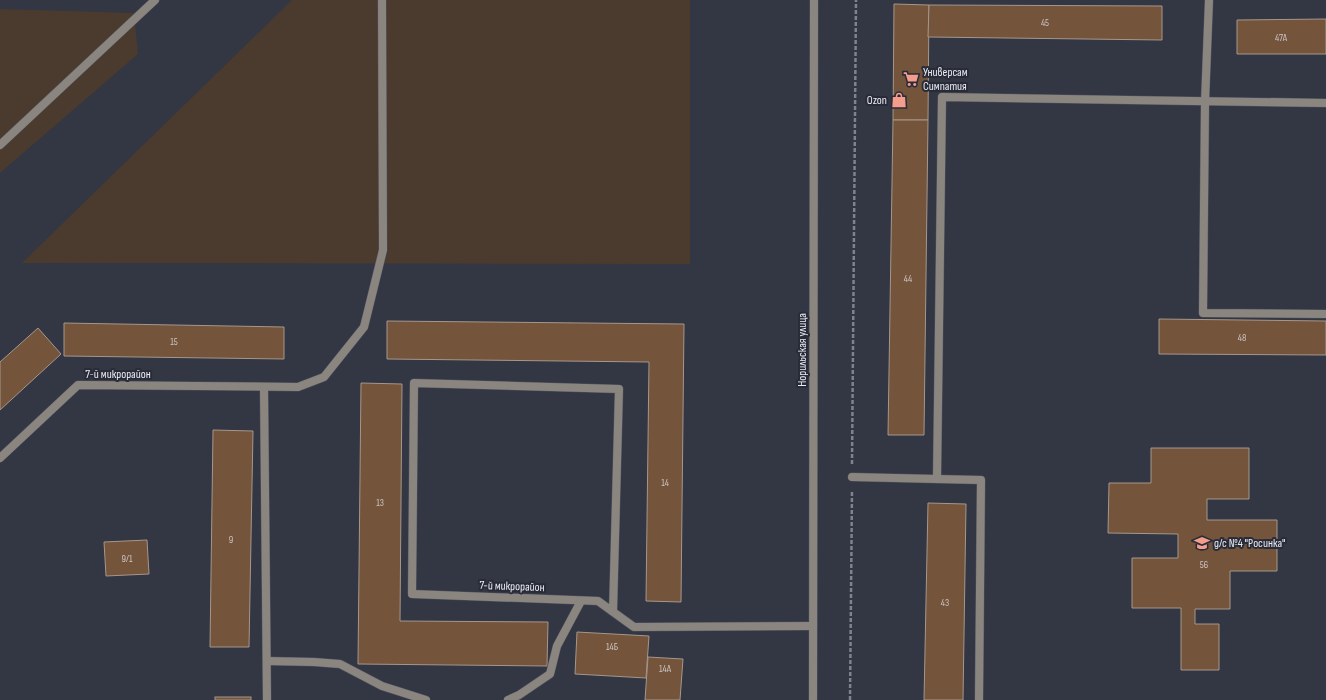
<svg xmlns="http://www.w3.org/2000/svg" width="1326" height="700" font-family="'Sofia Sans Condensed',sans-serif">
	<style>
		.industrial { fill: #4a3b2e }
		.building { fill: #74543b; stroke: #a6978c }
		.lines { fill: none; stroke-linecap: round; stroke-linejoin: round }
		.service-casing { stroke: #50535f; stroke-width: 9 }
		.minor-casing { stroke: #50535f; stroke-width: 9 }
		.path { stroke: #80828d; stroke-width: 2.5; stroke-dasharray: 4 2; stroke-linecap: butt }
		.service { stroke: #8b8580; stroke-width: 8 }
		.minor { stroke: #8b8580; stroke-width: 8 }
		.labels { text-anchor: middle; stroke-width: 4; stroke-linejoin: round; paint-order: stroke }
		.number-label { font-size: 10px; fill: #ccc5c5 }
		.poi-label { font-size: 12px; fill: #e9ebf3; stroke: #292c38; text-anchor: start }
		.street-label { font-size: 12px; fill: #e9ebf3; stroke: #292c38 }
	</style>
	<rect width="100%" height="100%" fill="#333643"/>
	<!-- industrial -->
	<g class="industrial">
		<path d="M292,0H690V264L22,263Z"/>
		<path d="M0,9L134,13L138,54L0,173Z"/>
	</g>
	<!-- building -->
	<g class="building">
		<path d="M894,4L929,5L928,120H893Z"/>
		<path d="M929,5L1162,6V40L928,37Z"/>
		<path d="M1326,19V54H1237V20Z"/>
		<path d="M893,120H928L924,435H888Z"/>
		<path d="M1159,319L1326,321V355L1159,354Z"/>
		<path d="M387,321L684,324L681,602L646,601L649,362L387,359Z"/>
		<path d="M64,323L284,327V359L64,356Z"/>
		<path d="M38,328L61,354L0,410V362Z"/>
		<path d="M361,383L402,384L400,621L548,622L547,666L358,664Z"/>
		<path d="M213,430L253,431L249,647H210Z"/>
		<path d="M1151,448H1249V499H1207V520H1277V571H1230V609H1195V624H1219V670H1181V608H1132V558H1178V534L1108,533L1109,483H1151Z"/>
		<path d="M928,503L966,504L963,700H924Z"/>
		<path d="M147,540L149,574L106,576L104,542Z"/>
		<path d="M577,632L649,636L646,678L575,674Z"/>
		<path d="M648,657L683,659L680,700H645Z"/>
		<rect x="215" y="697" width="36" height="3"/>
	</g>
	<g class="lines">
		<defs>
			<g id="service">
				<path d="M1209,0L1205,102L1203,313L1326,314"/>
				<path d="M0,145L155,0"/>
				<path d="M264,387L267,700"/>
				<path d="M0,458L78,385L298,387L324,377L364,327L383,250L382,0"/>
				<path d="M852,477L937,479L942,97L1326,103"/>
				<path d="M937,479L981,480L979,700"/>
				<path d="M613,612L619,389L414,383L412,594L598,601L634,627L813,626"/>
				<path d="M267,661L314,662L340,664L382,686L426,700"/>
				<path d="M508,700L519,695L550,674L557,646L581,601"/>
			</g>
			<path id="minor" d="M813,700L814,0"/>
		</defs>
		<!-- service casing -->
		<use href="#service" class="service-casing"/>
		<!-- minor casing -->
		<use href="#minor" class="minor-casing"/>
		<!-- path -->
		<g class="path">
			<path d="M852,464L856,0"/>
			<path d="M850,700L852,491"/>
		</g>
		<!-- service -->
		<use href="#service" class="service"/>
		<!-- minor -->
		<use href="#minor" class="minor"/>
	</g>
	<!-- icons -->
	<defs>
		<symbol id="supermarket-bare" viewBox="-9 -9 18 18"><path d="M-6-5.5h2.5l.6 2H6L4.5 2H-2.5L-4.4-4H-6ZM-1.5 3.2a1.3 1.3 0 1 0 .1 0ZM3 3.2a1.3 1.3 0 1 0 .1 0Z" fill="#f49d8d" stroke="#292c38" stroke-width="2.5" paint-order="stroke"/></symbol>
		<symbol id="shop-bare" viewBox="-9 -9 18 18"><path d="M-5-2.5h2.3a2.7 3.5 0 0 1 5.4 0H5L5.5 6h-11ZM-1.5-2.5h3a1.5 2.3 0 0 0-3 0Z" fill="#f49d8d" stroke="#292c38" stroke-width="2.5" paint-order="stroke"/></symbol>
		<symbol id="school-bare" viewBox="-9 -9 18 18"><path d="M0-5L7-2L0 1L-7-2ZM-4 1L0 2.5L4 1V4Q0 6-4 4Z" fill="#f49d8d" stroke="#292c38" stroke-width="2.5" paint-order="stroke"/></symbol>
	</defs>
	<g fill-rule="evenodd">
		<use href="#supermarket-bare" x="900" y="68" width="22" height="22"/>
		<use href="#shop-bare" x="888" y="89" width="22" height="22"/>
		<use href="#school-bare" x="1191" y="532" width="22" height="22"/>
	</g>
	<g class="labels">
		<!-- number labels -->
		<g class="number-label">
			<text x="1045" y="26">45</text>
			<text x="1281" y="41">47А</text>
			<text x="908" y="282">44</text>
			<text x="1242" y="341">48</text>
			<text x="174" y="345">15</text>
			<text x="665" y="486">14</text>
			<text x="380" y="506">13</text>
			<text x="231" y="543">9</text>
			<text x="127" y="562">9/1</text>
			<text x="1204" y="568">56</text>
			<text x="945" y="606">43</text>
			<text x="612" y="650">14Б</text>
			<text x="665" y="672">14А</text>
		</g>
		<!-- poi labels -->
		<g class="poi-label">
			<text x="923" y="76">Универсам<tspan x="923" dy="14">Симпатия</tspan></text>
			<text x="887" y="104" text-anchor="end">Ozon</text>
			<text x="1214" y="547">д/с №4 "Росинка"</text>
		</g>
		<!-- street labels -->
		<g class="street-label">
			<text transform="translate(802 350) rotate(-90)" y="4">Норильская улица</text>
			<text x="118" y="378">7-й микрорайон</text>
			<text transform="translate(512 586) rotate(2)" y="4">7-й микрорайон</text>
		</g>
	</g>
</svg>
